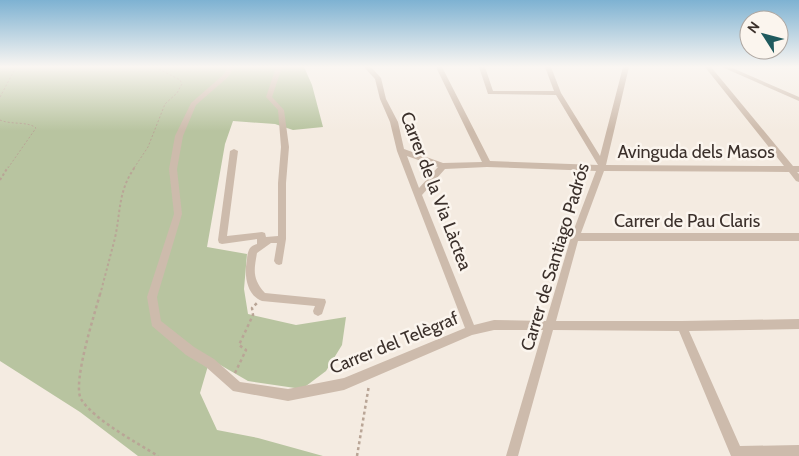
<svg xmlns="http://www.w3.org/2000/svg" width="799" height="456" font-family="Cabin,sans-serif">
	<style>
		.green { fill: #b8c4a0 }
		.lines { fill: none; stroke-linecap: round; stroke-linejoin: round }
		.path-far2 { stroke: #b9a596; stroke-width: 1; stroke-dasharray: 2 2; stroke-linecap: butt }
		.path-far1 { stroke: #b9a596; stroke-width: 2; stroke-dasharray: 2.5 2.5; stroke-linecap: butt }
		.path { stroke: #b9a596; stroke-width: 2.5; stroke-dasharray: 3 3; stroke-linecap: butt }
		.minor { fill: #cdbbac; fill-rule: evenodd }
		.labels { text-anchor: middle; stroke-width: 5; stroke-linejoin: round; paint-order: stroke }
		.street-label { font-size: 18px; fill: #3b302b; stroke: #fbf5ee }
	</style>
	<rect width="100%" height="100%" fill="#f4ebe1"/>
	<!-- green -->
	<path class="green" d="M0,67H304L312,85L323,127L293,130L275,124L233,121L225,144L207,247L247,254L244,289L248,314L296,325L346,317L342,345L326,371L302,389L248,381L210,359L200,393L217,430L258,438L323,456H138L80,412L0,361Z"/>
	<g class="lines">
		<!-- path-far2 -->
		<g class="path-far2">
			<path d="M0,97L16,67"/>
			<path d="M0,120C11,125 28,121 36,128L8,168"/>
			<path d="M134,168L148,147L165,104L177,93L182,84L180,80L155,67"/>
		</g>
		<!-- path-far1 -->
		<g class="path-far1">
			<path d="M0,180L8,167"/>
			<path d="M100,295C105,276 110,257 115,238C121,210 118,191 135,167"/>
		</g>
		<!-- path -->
		<g class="path">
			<path d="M100,294C95,313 72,383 81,399C94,420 136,442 158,456"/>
			<path d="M235,373L246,350L239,345L253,315L252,308L258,302"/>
			<path d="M357,456L369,385"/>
		</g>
		<!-- minor -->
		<g class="minor">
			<path d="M228,67H234L228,77L196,105L183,136L177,169L182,214L157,297L161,321L194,347L214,359L240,382L288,389L344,378L465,328L397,151L390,122L380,99L375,79L364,67H371L381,78L386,99L398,122L404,149L443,163L482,162L436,67H442L490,161L598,165L556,95L488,94L479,67H485L493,91H554L545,67H551L561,93L600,156L623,67H629L606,165L784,166L705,67H711L793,166H799V172H797L799,174V182L796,181L789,172L604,171L581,233H799V241H578L556,321H682L799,319V329L689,331L740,446L799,445V456H731L679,331L553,330L518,456H506L543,330H494L472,335L344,390L288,401L233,391L206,367L186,355L152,326L147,297L174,214L169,169L175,136L191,103L223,75ZM407,156L438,167L419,188ZM487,167L596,171L571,237L546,321L494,320L474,325L422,195L445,169Z"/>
			<path d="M276,67H282L272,97L284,110L289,147L286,183V239L282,264L279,265L276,264L274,261L277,243H271L257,253C254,270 252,279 265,293L325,299L326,302L322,314L318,316L314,314L313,311L315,306L262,301C246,295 244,274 247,260C247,256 248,251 250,248C252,246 254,245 257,244V239L222,244L219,243L218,240L230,151L234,149L238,151L227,236L262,232L265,233L266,237L278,236V183L281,147L278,110L266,97Z"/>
			<path d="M722,67H730L799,97V101Z"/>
		</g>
	</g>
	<!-- sky -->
	<linearGradient id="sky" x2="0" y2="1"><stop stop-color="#7eb2d2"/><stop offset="0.51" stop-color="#faf6f2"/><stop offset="1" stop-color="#faf6f2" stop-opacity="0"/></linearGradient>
	<rect width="799" height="131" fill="url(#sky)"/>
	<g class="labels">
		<!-- street labels -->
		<g class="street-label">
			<text x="696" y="158">Avinguda dels Masos</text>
			<text transform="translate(436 191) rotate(69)" y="6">Carrer de la Via Làctea</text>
			<text x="687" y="227">Carrer de Pau Claris</text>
			<text transform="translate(555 257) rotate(-73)" y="6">Carrer de Santiago Padrós</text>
			<text transform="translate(394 343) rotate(-22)" y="6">Carrer del Telègraf</text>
		</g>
	</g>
	<!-- north arrow -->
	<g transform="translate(764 35) rotate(306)"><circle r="24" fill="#fbf5ee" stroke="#aea6a0"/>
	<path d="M0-4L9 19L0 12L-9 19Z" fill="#1f5a5e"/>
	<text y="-8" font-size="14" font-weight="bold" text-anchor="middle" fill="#3b302b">N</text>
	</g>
</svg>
